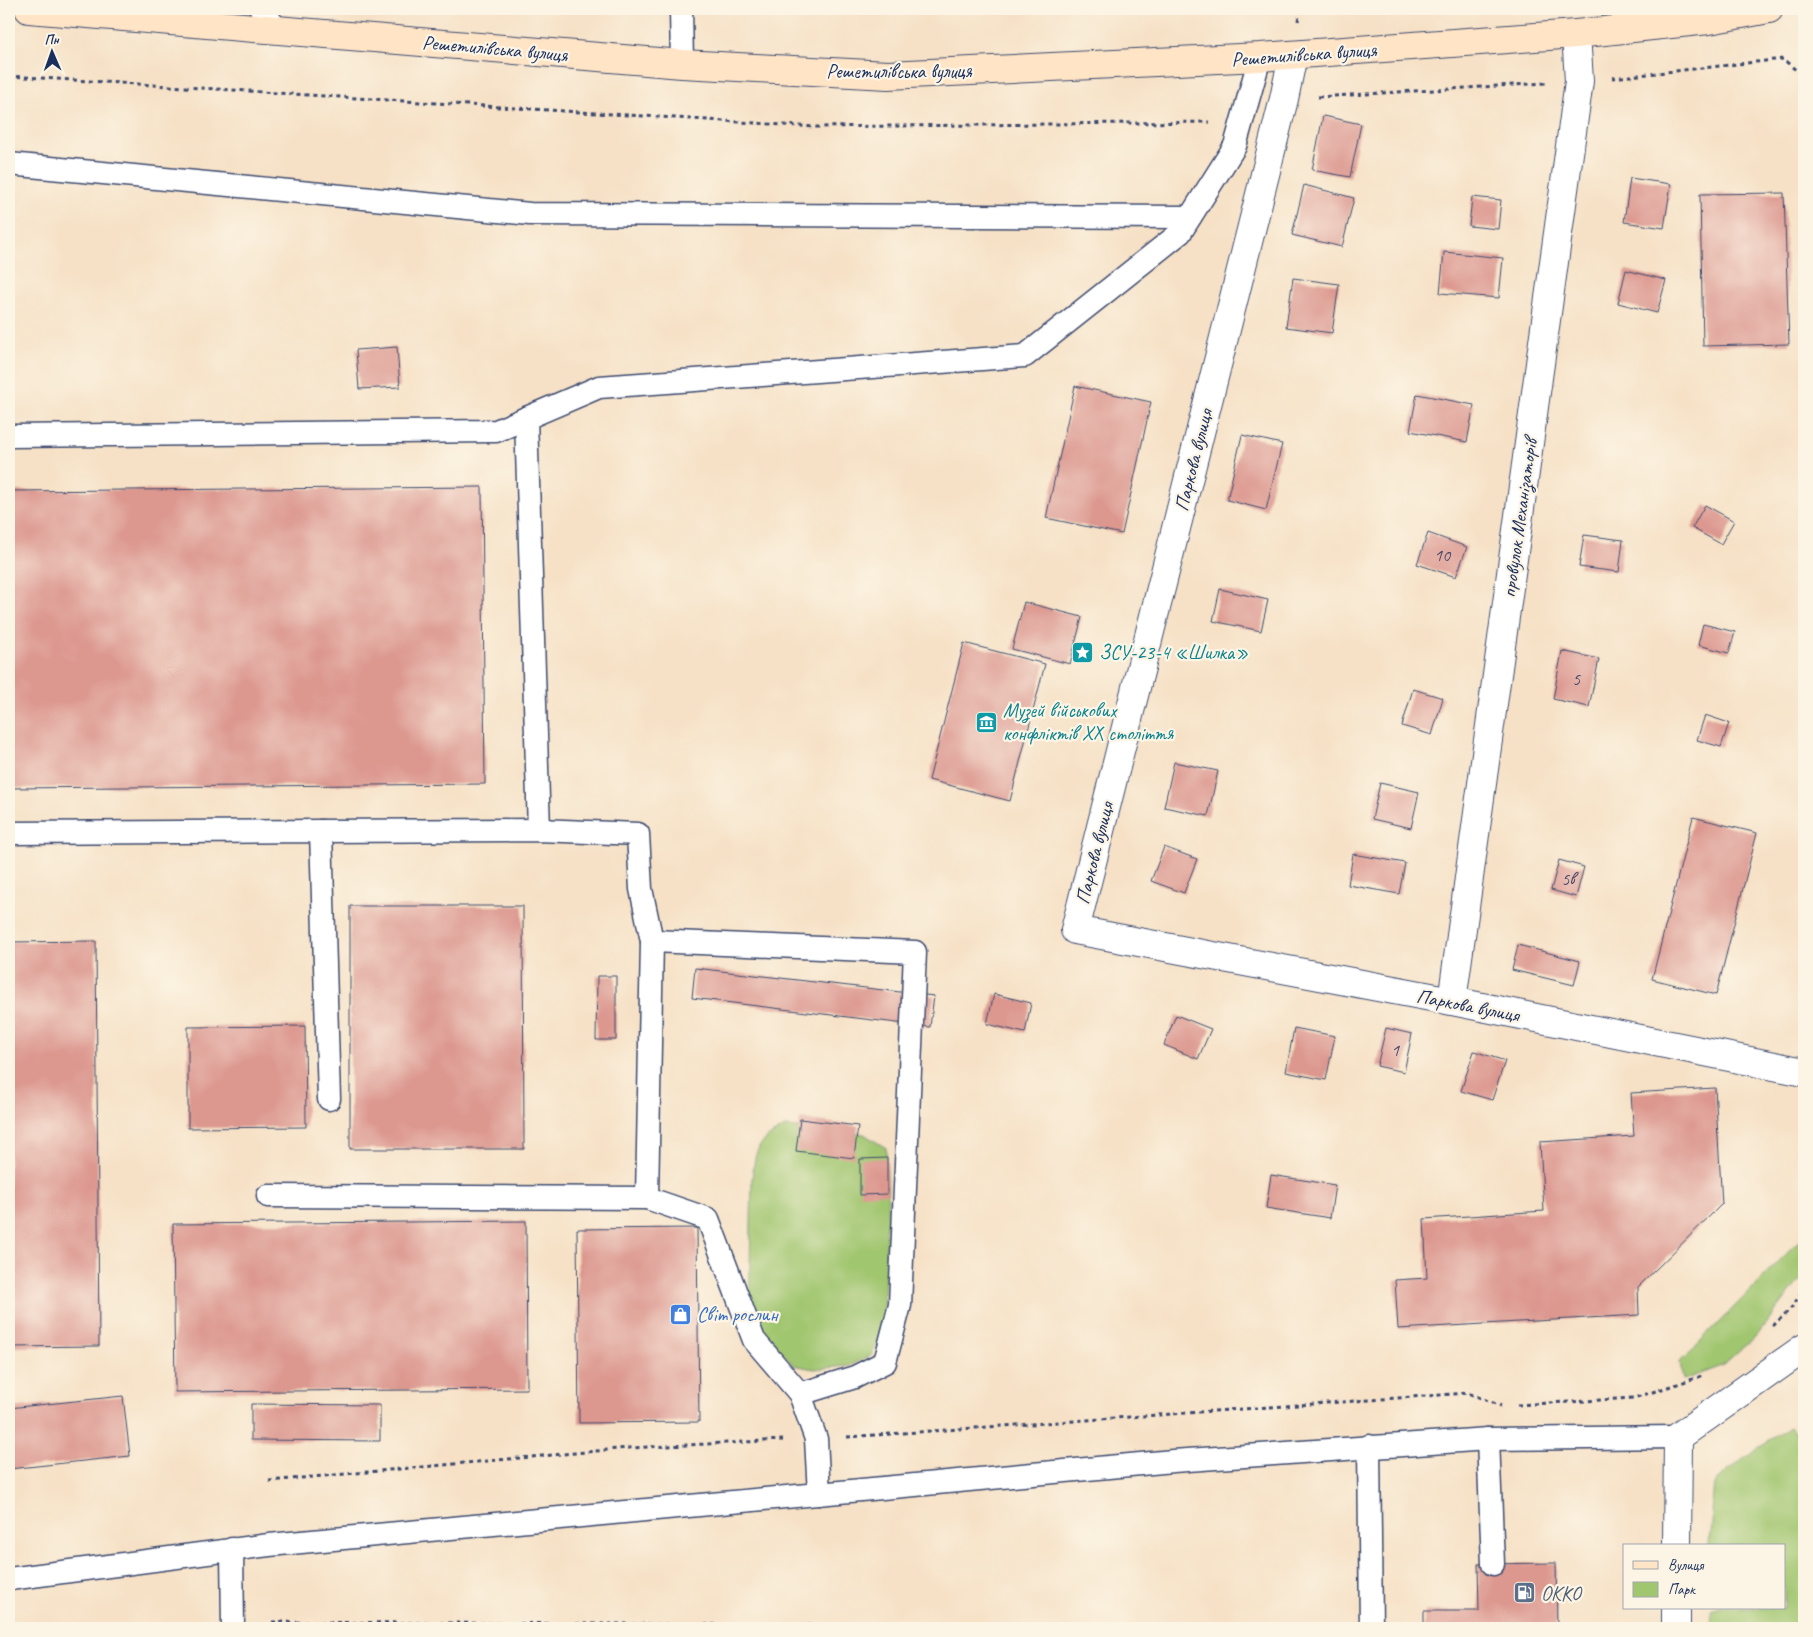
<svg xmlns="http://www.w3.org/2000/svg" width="1813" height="1637" font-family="Caveat,sans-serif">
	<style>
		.green { fill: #a1c670; stroke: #5e7a67 }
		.building { fill: #dc978f }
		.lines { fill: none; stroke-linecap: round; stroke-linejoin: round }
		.lane-casing { stroke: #3c4a6e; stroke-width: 25 }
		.street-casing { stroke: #3c4a6e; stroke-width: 30 }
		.secondary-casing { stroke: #3c4a6e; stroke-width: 30 }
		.path { stroke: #3c4a6e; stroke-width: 3; stroke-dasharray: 4 4; stroke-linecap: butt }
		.lane { stroke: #fff; stroke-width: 22 }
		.street { stroke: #fff; stroke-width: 28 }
		.secondary { stroke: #ffe4c6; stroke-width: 28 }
		.labels { text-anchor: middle; stroke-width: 4.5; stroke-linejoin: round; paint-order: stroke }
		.number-label { font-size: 18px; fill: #4b496a }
		.street-label { font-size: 20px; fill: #1b2f5e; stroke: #fcf5e5 }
		.culture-label { font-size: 20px; fill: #0d838f; stroke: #fcf5e5; text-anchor: start }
		.shop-label { font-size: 20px; fill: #366cbe; stroke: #fcf5e5; text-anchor: start }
		.service-label { font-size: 20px; fill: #4e5e75; stroke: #fcf5e5; text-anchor: start }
	</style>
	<rect width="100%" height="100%" fill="#fcf5e5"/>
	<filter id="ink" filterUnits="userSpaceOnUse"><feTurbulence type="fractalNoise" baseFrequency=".02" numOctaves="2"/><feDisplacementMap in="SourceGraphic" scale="10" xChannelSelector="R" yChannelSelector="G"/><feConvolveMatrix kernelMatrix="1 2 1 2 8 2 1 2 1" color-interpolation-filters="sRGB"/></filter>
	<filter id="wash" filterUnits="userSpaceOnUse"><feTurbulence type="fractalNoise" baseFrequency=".0096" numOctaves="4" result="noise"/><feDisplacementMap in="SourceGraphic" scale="20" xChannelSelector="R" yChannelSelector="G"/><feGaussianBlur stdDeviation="1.12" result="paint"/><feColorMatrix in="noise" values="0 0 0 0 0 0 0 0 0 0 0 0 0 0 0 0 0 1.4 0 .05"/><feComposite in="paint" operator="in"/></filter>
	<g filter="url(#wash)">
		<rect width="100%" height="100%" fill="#f6e1c6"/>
		<!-- green -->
		<g class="green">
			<path d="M785,1127L864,1134L886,1148L888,1197L883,1329L872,1355L849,1366L814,1369L793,1365L749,1311L752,1179C756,1146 757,1143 785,1127Z"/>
			<path d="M1804,1236V1275L1755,1337L1724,1365L1683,1380L1680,1362Z"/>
			<path d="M1789,1427L1804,1441V1628H1712L1711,1608H1784V1546H1709V1543L1715,1482L1757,1448Z"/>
		</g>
		<g id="blocks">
			<!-- building -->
			<g class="building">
				<path d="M1323,116L1361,124L1350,177L1312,170Z"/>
				<path d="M1630,178L1671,184L1664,228L1624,222Z"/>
				<path d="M1304,185L1354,198L1342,247L1292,235Z"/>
				<path d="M1784,193L1789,344L1703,346L1700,194Z"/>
				<path d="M1472,197L1501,200L1498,229L1469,226Z"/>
				<path d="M1444,252L1503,258L1499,298L1440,293Z"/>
				<path d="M1626,270L1666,280L1657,313L1618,303Z"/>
				<path d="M1293,278L1339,284L1332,333L1286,327Z"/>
				<path d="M397,347L400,387L359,389L356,350Z"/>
				<path d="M1075,386L1151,402L1122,534L1046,518Z"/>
				<path d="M1417,394L1474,405L1467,442L1410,431Z"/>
				<path d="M1242,435L1282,444L1266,510L1227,500Z"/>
				<path d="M482,487L485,784L9,788V491Z"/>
				<path d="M1705,505L1734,521L1721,544L1692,528Z"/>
				<path d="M1428,533L1467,547L1456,577L1417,564Z"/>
				<path d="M1584,535L1623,540L1619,572L1579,567Z"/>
				<path d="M1220,589L1268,600L1261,631L1213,621Z"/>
				<path d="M1024,602L1082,617L1070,664L1012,649Z"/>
				<path d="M1703,624L1735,632L1729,653L1698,645Z"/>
				<path d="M964,643L1045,664L1010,801L929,780Z"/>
				<path d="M1562,651L1599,659L1589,707L1553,699Z"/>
				<path d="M1413,689L1443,698L1432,735L1402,726Z"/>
				<path d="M1705,715L1729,723L1721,747L1697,740Z"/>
				<path d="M1174,762L1218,771L1208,816L1164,807Z"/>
				<path d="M1380,783L1419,792L1411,828L1372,819Z"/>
				<path d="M1693,817L1757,833L1716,995L1652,979Z"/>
				<path d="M1164,847L1197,859L1184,893L1151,881Z"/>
				<path d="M1353,854L1405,863L1399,894L1348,885Z"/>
				<path d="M1559,860L1584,867L1576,897L1551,890Z"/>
				<path d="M350,906H523L524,1149H350Z"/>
				<path d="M96,941L99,1346L9,1347V942Z"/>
				<path d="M1518,945L1580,961L1574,985L1512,970Z"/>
				<path d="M695,968L934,996L930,1027L692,998Z"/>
				<path d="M597,976H616V1040H596Z"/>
				<path d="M994,994L1031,1003L1025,1033L987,1024Z"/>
				<path d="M1176,1015L1211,1029L1198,1059L1164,1045Z"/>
				<path d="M305,1026L306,1127L188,1128V1027Z"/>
				<path d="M1294,1028L1335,1036L1326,1080L1286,1072Z"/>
				<path d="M1386,1028L1412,1034L1404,1072L1377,1066Z"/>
				<path d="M1474,1051L1505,1061L1492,1100L1461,1091Z"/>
				<path d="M1715,1088L1722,1204L1638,1287L1639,1315L1398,1329L1395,1280L1427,1278L1424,1219L1544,1211L1540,1142L1634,1136L1631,1093Z"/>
				<path d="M800,1119L858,1126L854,1158L796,1151Z"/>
				<path d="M887,1158V1194L860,1195V1159Z"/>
				<path d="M1271,1175L1335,1185L1330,1218L1266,1208Z"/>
				<path d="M526,1221L527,1389L175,1392L173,1224Z"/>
				<path d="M697,1228L699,1422L579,1423L577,1229Z"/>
				<path d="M123,1396L130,1456L9,1469V1408Z"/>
				<path d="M251,1404L380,1405V1441L251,1440Z"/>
				<path d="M1556,1563L1557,1628H1424V1611H1479L1478,1564Z"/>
			</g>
		</g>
	</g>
	<g filter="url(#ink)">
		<use href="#blocks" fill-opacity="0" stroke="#3c4a6e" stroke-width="1"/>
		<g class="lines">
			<defs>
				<g id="lane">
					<path d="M261,9L278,30"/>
					<path d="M681,9L682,64"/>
					<path d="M9,164L530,214L1190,217"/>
					<path d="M526,418L539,830"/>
					<path d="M9,436L496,431L599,387L1025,356L1180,233L1235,146L1260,57"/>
					<path d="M321,831L539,830L638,834L641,889L652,941L647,1198"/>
					<path d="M9,833L321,831L329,1099"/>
					<path d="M652,941L915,952L900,1305L885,1362L855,1377L800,1394"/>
					<path d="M268,1196L647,1198L708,1219L754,1340L800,1394L816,1439L819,1494"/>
					<path d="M1488,1439L1493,1564"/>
					<path d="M1369,1446L1371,1628"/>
					<path d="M232,1549L233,1628"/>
					<path d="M9,1579L269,1545L1173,1461L1488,1439L1678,1437"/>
				</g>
				<g id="street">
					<path d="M1293,55L1284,99L1075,930L1452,1001L1804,1072"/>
					<path d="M1452,1001L1579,81L1576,34"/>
					<path d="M1677,1546L1678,1437L1804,1348"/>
					<path d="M1676,1628V1608"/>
				</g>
				<path id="secondary" d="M29,9L682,64L888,75L1260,57L1576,34L1709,20L1769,9"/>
			</defs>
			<!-- lane casing -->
			<use href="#lane" class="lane-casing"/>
			<!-- street casing -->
			<use href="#street" class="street-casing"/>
			<!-- secondary casing -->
			<use href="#secondary" class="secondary-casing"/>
			<!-- path -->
			<g class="path">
				<path d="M1298,21L1300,9"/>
				<path d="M9,76L817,127L1209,122"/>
				<path d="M1612,78L1783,59L1804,77"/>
				<path d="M1318,97L1546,83"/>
				<path d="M1773,1326L1793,1306L1804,1288"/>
				<path d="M1517,1405L1634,1398L1705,1375"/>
				<path d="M847,1437L1468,1393L1501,1406"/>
				<path d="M269,1481L629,1448L783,1440"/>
				<path d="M270,1628V1622L1285,1628"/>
			</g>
			<!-- lane -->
			<use href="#lane" class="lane"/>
			<!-- street -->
			<use href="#street" class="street"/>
			<!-- secondary -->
			<use href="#secondary" class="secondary"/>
		</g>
	</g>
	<!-- icons -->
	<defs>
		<symbol id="sight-square" viewBox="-11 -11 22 22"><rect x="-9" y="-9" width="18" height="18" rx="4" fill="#0f9aa8" stroke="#fcf5e5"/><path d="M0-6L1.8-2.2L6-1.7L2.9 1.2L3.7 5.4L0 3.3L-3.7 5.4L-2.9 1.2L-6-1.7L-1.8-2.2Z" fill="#fff"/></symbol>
		<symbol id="museum-square" viewBox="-11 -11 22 22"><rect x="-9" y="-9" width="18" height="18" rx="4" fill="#0f9aa8" stroke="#fcf5e5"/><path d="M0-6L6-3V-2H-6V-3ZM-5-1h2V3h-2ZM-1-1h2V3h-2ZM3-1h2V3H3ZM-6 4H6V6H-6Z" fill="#fff"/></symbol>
		<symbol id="shop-square" viewBox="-11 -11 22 22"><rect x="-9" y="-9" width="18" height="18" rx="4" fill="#3f7fe0" stroke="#fcf5e5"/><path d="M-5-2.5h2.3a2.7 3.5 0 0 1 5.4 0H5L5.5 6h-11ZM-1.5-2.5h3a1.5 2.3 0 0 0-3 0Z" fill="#fff"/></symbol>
		<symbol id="fuel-square" viewBox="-11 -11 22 22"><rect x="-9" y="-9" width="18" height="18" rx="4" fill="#5c6f8a" stroke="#fcf5e5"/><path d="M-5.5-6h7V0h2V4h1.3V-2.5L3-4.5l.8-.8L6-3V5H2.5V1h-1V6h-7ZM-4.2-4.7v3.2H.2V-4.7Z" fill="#fff"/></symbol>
	</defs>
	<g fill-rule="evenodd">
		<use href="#sight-square" x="1070" y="640" width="25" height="25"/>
		<use href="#museum-square" x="974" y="710" width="25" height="25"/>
		<use href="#shop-square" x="668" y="1302" width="25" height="25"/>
		<use href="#fuel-square" x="1512" y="1580" width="25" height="25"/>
	</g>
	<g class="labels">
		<!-- number labels -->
		<g class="number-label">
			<text x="1442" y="561">10</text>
			<text x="1576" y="685">5</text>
			<text x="1568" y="885">5в</text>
			<text x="1395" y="1056">1</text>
		</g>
		<!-- street labels -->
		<g class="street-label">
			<text transform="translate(495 48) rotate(5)" y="7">Решетилівська вулиця</text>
			<text transform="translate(1304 54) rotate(-4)" y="7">Решетилівська вулиця</text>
			<text x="899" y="78">Решетилівська вулиця</text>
			<text transform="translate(1193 460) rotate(-76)" y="7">Паркова вулиця</text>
			<text transform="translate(1519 518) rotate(-82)" y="7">провулок Механізаторів</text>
			<text transform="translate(1094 853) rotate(-76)" y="7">Паркова вулиця</text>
			<text transform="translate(1468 1005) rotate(11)" y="7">Паркова вулиця</text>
		</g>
		<!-- culture labels -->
		<g class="culture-label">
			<text x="1099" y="659">ЗСУ-23-4 «Шилка»</text>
			<text x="1003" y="717">Музей військових<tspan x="1003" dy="23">конфліктів ХХ століття</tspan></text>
		</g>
		<!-- shop labels -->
		<g class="shop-label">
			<text x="697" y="1321">Світ рослин</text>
		</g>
		<!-- service labels -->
		<g class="service-label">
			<text x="1541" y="1600">ОККО</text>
		</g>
	</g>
	<!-- margin -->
	<rect width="1813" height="1637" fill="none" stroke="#fcf5e5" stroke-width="30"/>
	<!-- legend -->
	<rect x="1623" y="1544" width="162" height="65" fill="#fcf5e5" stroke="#a2a6af"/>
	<rect x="1633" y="1561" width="25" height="8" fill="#ffe4c6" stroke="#a2a6af"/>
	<text x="1668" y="1570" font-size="15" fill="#1b2f5e">Вулиця</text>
	<rect x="1633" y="1582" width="25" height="15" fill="#a1c670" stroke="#a2a6af"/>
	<text x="1668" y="1594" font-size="15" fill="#1b2f5e">Парк</text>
	<!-- north arrow -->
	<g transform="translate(52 52) rotate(358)" stroke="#fcf5e5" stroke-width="4" paint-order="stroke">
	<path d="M0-4L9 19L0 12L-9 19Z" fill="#1b2f5e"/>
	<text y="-8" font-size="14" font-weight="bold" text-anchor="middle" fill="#1b2f5e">Пн</text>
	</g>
</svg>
